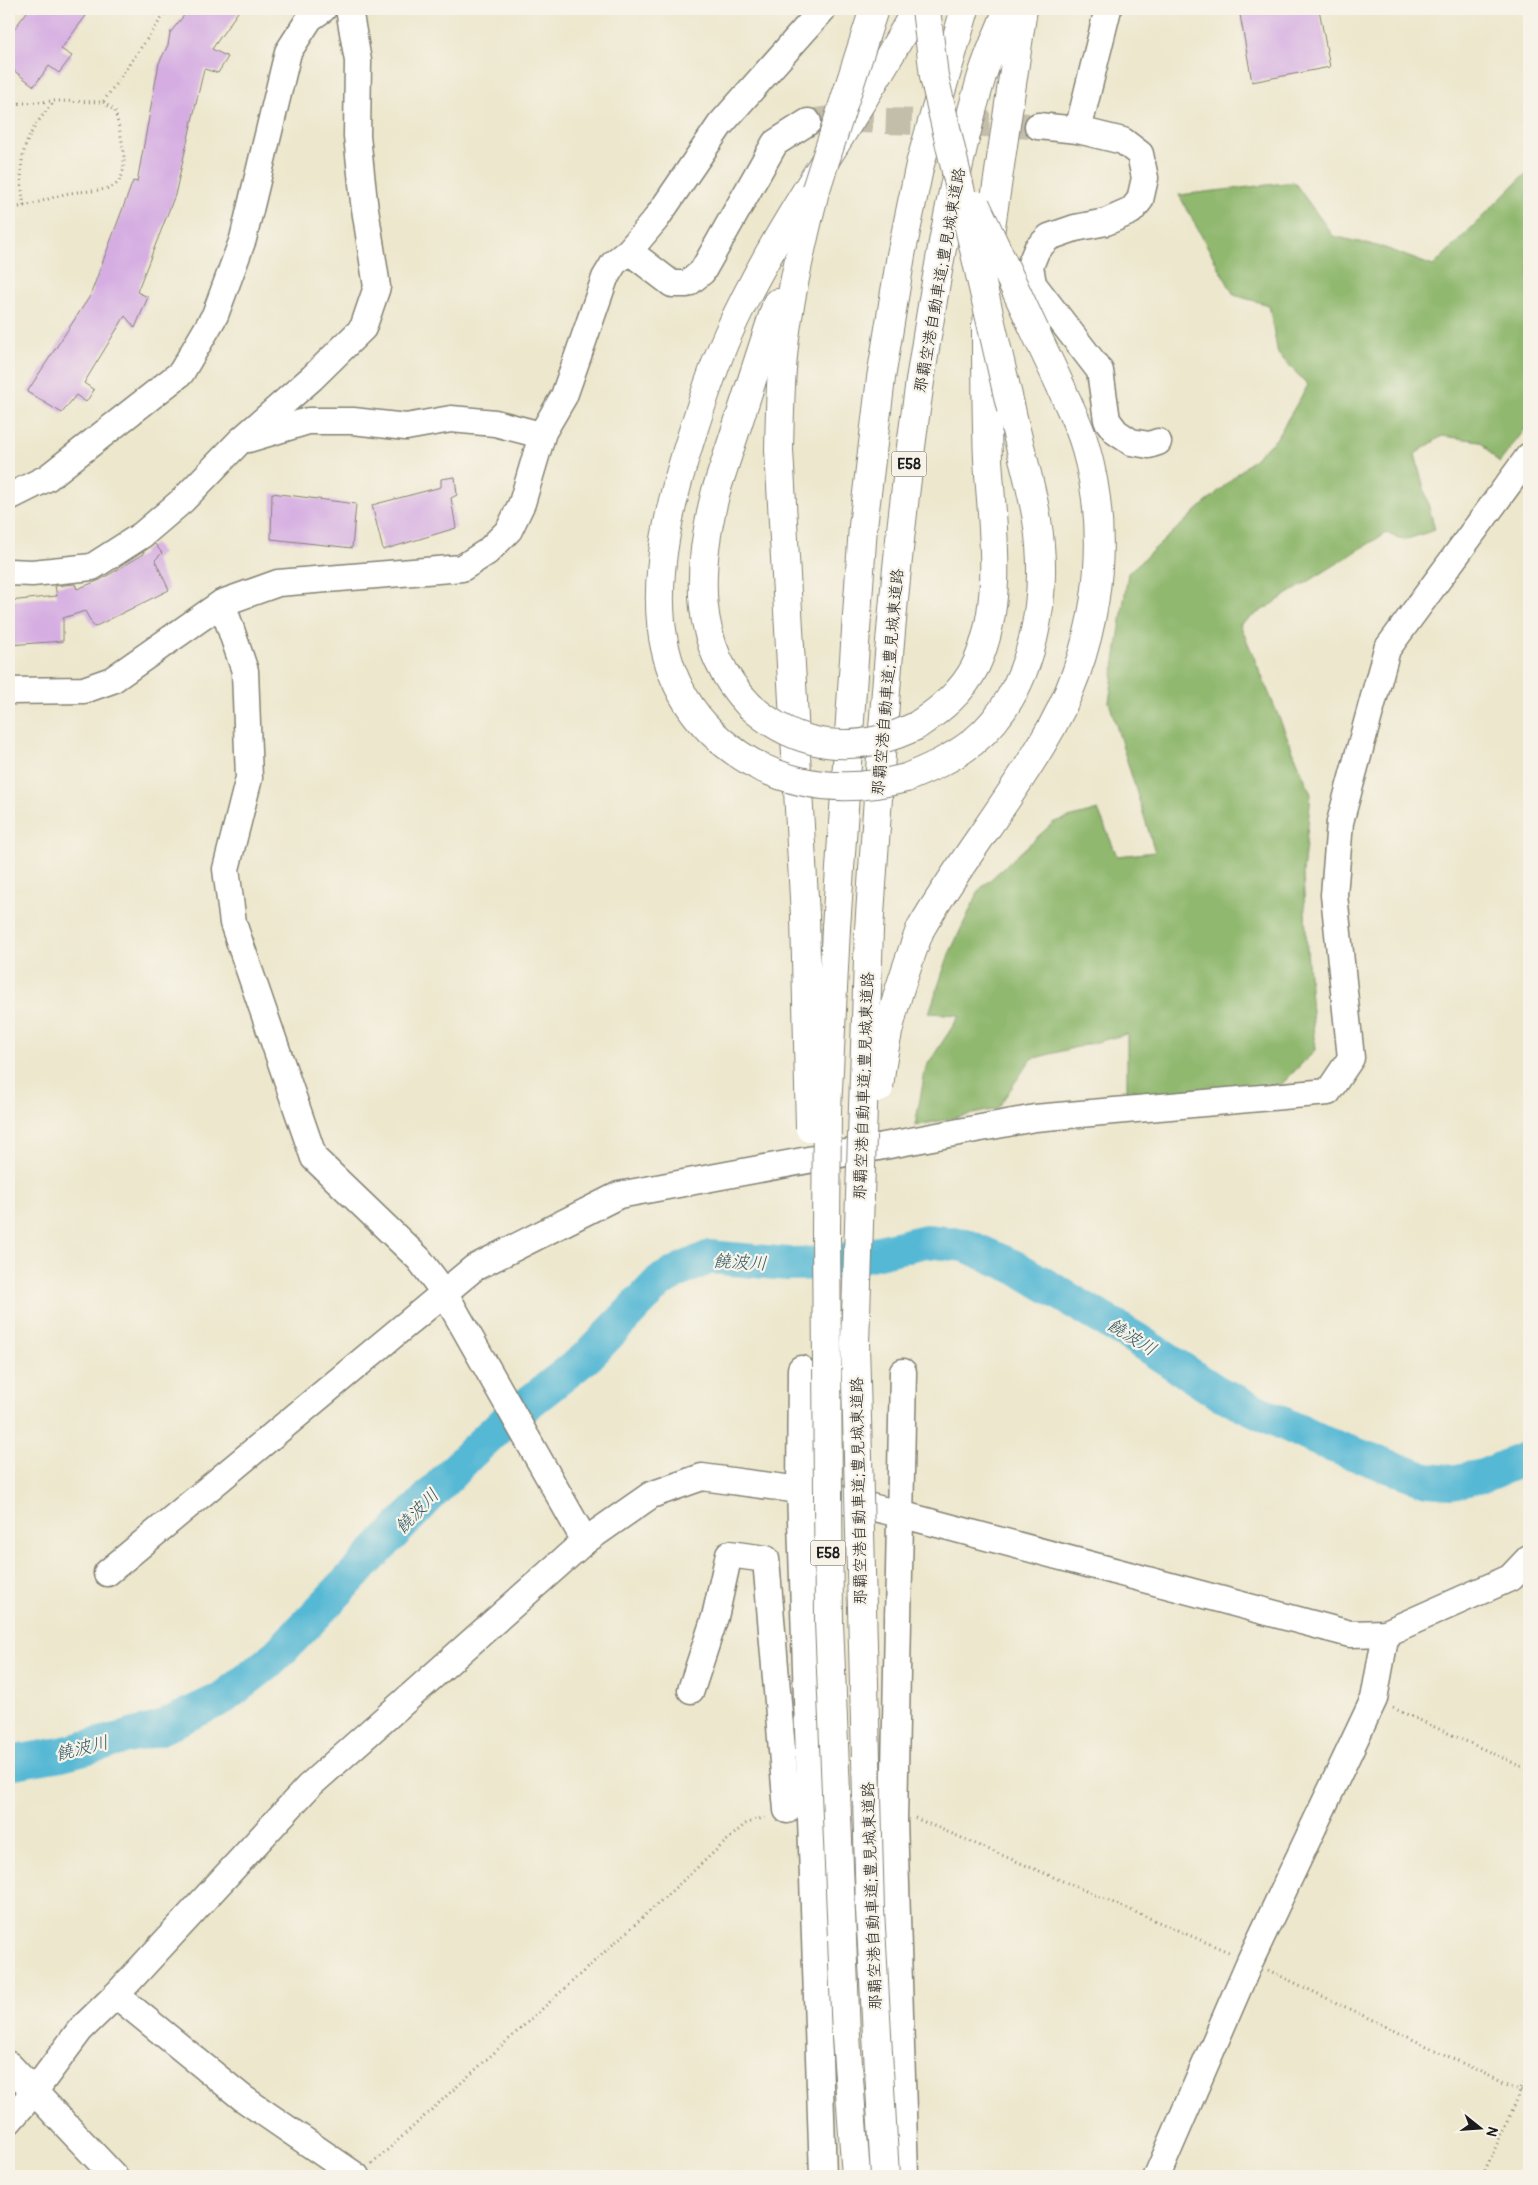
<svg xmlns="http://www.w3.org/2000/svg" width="1538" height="2185" font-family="Pangolin,'Klee One',sans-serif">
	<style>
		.forest { fill: #90b86e; stroke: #566a45 }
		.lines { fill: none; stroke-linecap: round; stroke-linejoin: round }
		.river { stroke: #55b8d4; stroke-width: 34 }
		.building { fill: #d5ade2 }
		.minor-tunnel { stroke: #c3beaa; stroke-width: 26; stroke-dasharray: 26 13; stroke-linecap: butt }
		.minor-casing { stroke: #848274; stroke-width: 29 }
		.highway-casing { stroke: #848274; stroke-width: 30 }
		.path { stroke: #848274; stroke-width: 3; stroke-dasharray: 1 4; stroke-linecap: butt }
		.minor { stroke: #fff; stroke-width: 26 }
		.highway { stroke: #fff; stroke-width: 28 }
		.highway-bridge-casing { stroke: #848274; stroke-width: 30; stroke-linecap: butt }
		.highway-bridge { stroke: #fff; stroke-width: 28 }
		.labels { text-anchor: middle; stroke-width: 4.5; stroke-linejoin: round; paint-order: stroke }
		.shield { fill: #f7f3e8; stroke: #5e5c59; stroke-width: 1 }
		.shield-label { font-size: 15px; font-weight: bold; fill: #1c1c1c }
		.street-label { font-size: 16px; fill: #1c1c1c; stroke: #f7f3e8 }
		.water-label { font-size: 18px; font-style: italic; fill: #335a66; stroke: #f7f3e8 }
	</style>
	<rect width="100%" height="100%" fill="#f7f3e8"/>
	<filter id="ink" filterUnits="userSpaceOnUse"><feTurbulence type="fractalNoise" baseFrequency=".02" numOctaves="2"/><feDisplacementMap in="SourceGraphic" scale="10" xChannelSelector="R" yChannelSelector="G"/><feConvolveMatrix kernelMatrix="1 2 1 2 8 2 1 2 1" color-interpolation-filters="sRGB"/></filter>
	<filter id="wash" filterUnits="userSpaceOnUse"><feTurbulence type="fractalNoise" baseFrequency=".0096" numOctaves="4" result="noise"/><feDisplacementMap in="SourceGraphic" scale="20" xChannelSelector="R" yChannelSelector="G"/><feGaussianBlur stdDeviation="1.12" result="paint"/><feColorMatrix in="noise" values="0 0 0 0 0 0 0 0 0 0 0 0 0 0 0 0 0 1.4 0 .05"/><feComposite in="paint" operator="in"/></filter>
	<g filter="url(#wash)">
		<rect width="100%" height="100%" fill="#ede7cd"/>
		<!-- forest -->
		<path class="forest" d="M1529,170V424L1499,463L1480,441L1442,436L1415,454L1435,530L1404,540L1386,533L1240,624L1311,794L1303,873L1307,950L1315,1050L1278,1088L1127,1104V1034L1031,1059L997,1109L915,1126L926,1067L960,1015L929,1013L949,954L980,889L1054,822L1098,810L1117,856L1155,852L1109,702L1128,573L1276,439L1308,385L1278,354L1269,305L1234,295L1179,195L1294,182L1333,236L1385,248L1433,266Z"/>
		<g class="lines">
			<!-- river -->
			<path class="river" d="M9,1763L61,1754L158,1729L223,1698L273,1659L470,1454L503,1423L588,1356L660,1281L683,1269L710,1257L788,1264L831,1263L926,1241L965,1245L1017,1268L1136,1339L1217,1392L1327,1444L1427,1480L1452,1482L1483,1476L1529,1457"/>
		</g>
		<g id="blocks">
			<!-- building -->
			<g class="building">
				<path d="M29,9H91L61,49L72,56L59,73L49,66L34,86L9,67V36Z"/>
				<path d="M189,9H240L212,49L228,57L218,73L204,69L175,195L137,292L148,297L135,328L125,316L84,383L94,390L86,402L76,395L62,413L27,392L90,296L133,181L137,182L159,63L168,45L170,33Z"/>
				<path d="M1239,9H1319L1330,67L1252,82Z"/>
				<path d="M455,477L457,495L451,498L456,528L383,550L372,505L441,487V479Z"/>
				<path d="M272,493L356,504L352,548L271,539Z"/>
				<path d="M155,544L162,553L155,560L169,590L94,627L85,611L63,618V641L9,645V601L57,596L55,586L75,584L77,589L100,580L144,554L143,552Z"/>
			</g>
		</g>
	</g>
	<g filter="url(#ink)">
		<use href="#blocks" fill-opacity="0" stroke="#848274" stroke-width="1"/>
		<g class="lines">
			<!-- minor-tunnel -->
			<path class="minor-tunnel" d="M808,122L829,119L1038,126"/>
			<defs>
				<g id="minor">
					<path d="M1038,126L1078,130L1108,9"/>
					<path d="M1078,130L1123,141L1140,154L1145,178L1140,200L1131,211L1106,222L1075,228L1049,237L1037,249L1030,266L1033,284L1100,371L1107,420L1116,432L1131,442L1149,445L1158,442"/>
					<path d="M629,251L672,284H687L702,272L775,143L808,122"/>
					<path d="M248,439L308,421H353L406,427L451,419L495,423L541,435"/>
					<path d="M9,497L47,478L181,373L215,315L243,239L288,52L310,18L323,9"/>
					<path d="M9,572L32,573L92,567L142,535L183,500L240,441L312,378L363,328L377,287L364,202L357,136L358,61L349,9"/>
					<path d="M222,603L245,671L249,778L226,869L233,923L314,1158L419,1259L444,1292L585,1541"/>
					<path d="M9,691L84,690L112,680L222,603L278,583L462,568L487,552L509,530L522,503L543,432L564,396L605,278L614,263L629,251L656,219L720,125L823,9"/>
					<path d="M801,1369L800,1490L823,2176"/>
					<path d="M903,1372L894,1820L905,2176"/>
					<path d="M107,1573L474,1268L619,1195L1035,1118L1328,1092L1351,1058L1334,895L1340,822L1387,649L1529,456"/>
					<path d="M691,1690L715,1617L729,1554L766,1559L787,1810"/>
					<path d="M116,1995L244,2099L356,2176"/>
					<path d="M9,2065L114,2176"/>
					<path d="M9,2121L34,2092L80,2030L116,1995L308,1787L585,1541L651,1495L702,1477L800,1490L900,1514L1350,1634L1386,1633L1510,1578L1529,1558"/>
					<path d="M1157,2176L1250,1961L1374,1699L1386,1633"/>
				</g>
				<g id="highway">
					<path d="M988,247L1023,9"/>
					<path d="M749,705C691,645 697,567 716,491L777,303"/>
					<path d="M916,726C940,710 963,692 976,665C1005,602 992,526 988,459C986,413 986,368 986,323"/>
					<path d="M760,767C630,698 651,566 688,447C700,409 712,370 728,334C780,219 857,119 916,9"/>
					<path d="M906,778C930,768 953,758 973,742C1035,691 1049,596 1037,520C1031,483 1019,446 1011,409"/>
					<path d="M805,916L779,450C780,412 780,375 785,338C791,290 802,243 814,195"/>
					<path d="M836,928L863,526L881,378L901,255L920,164L965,9"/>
					<path d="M869,930C882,732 895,533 927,336C941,250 956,163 981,79C988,55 999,32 1008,9"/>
					<path d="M920,930C957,866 1004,808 1042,744C1096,656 1114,546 1085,446C1080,426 1069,407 1061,387"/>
				</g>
			</defs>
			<!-- minor casing -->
			<use href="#minor" class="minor-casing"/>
			<!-- highway casing -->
			<use href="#highway" class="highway-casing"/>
			<!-- path -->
			<g class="path">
				<path d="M9,104L54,101L103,102L168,9"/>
				<path d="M24,206C17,158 22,138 54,102"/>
				<path d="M9,208C29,207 46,199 65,194C80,190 102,193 115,185C133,172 119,129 115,111L103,102"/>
				<path d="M1393,1708L1529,1770"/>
				<path d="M915,1818L1231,1953"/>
				<path d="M1268,1970L1529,2095"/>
				<path d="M372,2164L745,1824L768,1816"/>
				<path d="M1483,2176L1529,2071"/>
			</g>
			<!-- minor -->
			<use href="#minor" class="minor"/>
			<!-- highway -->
			<use href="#highway" class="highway"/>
			<defs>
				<g id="highway-bridge">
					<path d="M926,9L934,76L1011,409"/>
					<path d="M816,189L874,9"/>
					<path d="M976,205L1061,387"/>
					<path d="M749,705C798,750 857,755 916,726"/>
					<path d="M760,767C808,790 856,791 906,778"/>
					<path d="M805,916L810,1128"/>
					<path d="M836,928L827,1110L826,1232L829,1622L846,2036L856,2176"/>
					<path d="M869,930L855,1343L870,1910L885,2176"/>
					<path d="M879,1088C884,1033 901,981 920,930"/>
				</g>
			</defs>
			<!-- highway-bridge casing -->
			<use href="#highway-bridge" class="highway-bridge-casing"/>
			<!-- highway-bridge -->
			<use href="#highway-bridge" class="highway-bridge"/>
		</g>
	</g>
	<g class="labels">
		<!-- shield labels -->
		<g class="shield">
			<rect x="891.5" y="451.5" width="35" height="25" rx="4"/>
			<rect x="810.5" y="1540.5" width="35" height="25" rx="4"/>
		</g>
		<g class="shield-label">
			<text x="909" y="469">E58</text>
			<text x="828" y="1558">E58</text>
		</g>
		<!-- street labels -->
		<g class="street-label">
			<text transform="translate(939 280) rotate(-80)" y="6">那覇空港自動車道;豊見城東道路</text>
			<text transform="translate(887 682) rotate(-85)" y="6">那覇空港自動車道;豊見城東道路</text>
			<text transform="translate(863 1086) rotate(-88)" y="6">那覇空港自動車道;豊見城東道路</text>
			<text transform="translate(858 1491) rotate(-91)" y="6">那覇空港自動車道;豊見城東道路</text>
			<text transform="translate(871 1896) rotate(-92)" y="6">那覇空港自動車道;豊見城東道路</text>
		</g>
		<!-- water labels -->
		<g class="water-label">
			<text transform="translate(740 1262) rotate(3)" y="6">饒波川</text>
			<text transform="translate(1132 1337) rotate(32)" y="6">饒波川</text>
			<text transform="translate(417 1511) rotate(-46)" y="6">饒波川</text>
			<text transform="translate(82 1748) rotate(-14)" y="6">饒波川</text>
		</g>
	</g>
	<!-- margin -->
	<rect width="1538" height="2185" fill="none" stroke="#f7f3e8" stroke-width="30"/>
	<!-- north arrow -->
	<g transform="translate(1480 2128) rotate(107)" stroke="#f7f3e8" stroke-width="4" paint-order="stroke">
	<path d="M0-4L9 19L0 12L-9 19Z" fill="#1c1c1c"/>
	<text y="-8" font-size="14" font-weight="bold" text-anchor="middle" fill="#1c1c1c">N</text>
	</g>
</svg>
